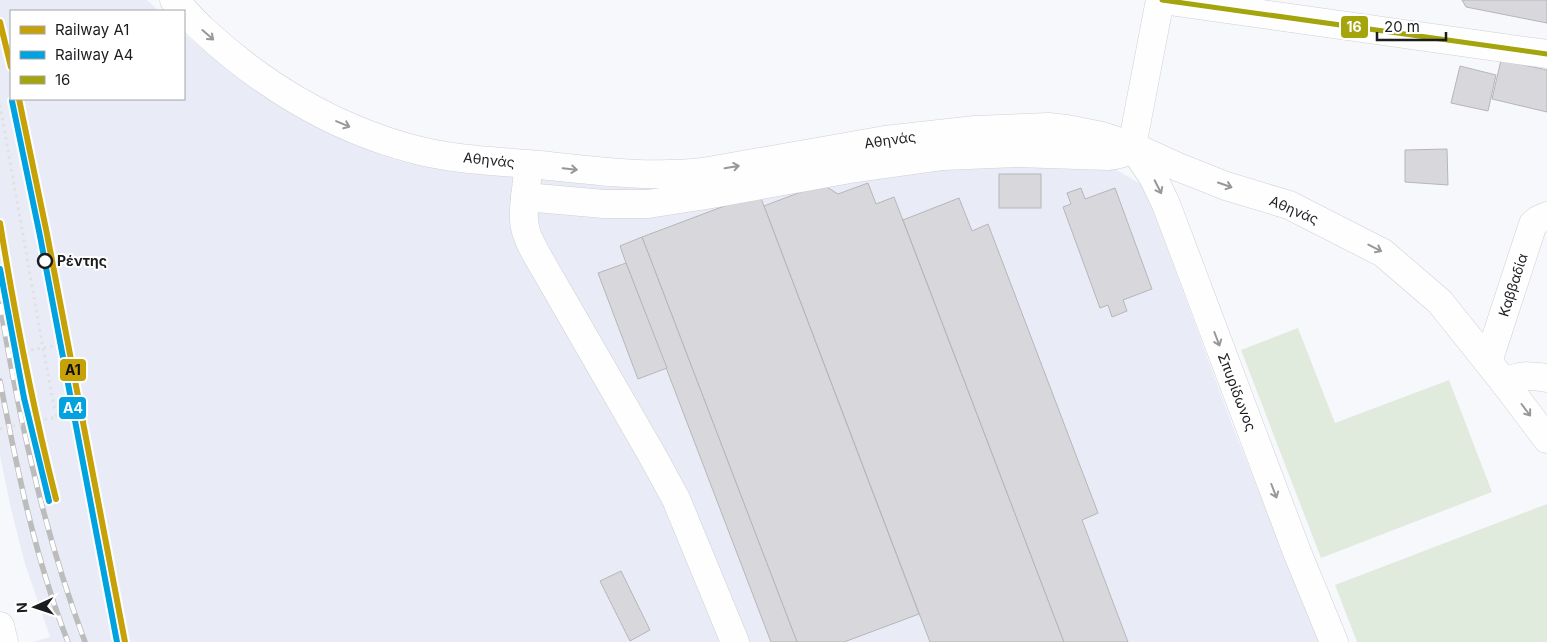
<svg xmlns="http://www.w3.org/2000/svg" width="1547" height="642" font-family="Inter,sans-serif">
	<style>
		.built { fill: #e9ecf7 }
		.green { fill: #e0ebdd }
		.building { fill: #d8d8dc; stroke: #b6b6b9 }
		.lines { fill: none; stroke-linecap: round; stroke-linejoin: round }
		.minor-casing { stroke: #cfd0d4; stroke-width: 29 }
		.path { stroke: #e0e1e2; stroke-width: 3; stroke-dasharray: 2.5 4; stroke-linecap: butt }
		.minor { stroke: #fefeff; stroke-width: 28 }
		.rail-casing { stroke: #bcbcbd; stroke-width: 5.5 }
		.rail { stroke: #fff; stroke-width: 4; stroke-dasharray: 11; stroke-linecap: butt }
		.path-bridge { stroke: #e0e1e2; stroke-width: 3; stroke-dasharray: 2.5 4; stroke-linecap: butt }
		.bus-1-casing { stroke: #fff; stroke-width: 9 }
		.bus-1 { stroke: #a4a40d; stroke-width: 5 }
		.rail-1-casing { stroke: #fff; stroke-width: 10 }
		.rail-2-casing { stroke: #fff; stroke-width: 10 }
		.rail-1 { stroke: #c6a108; stroke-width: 6 }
		.rail-2 { stroke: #00a3e0; stroke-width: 6 }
		.oneway { stroke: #98989b }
		.stop-dot { fill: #fff; stroke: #1b1c20; stroke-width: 2.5 }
		.labels { text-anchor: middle; stroke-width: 4; stroke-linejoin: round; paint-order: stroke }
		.street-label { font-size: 14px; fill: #1b1c20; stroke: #fff }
		.stop-label { font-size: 14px; font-weight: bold; fill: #1b1c20; stroke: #fff; text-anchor: start }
		.line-badge { stroke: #fff; stroke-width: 2 }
		.badge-label { font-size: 14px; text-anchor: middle; font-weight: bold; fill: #fff }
		.pale-badge-label { font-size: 14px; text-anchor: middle; font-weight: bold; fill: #111 }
	</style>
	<rect width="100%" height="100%" fill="#f7f8fc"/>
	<!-- built -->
	<path class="built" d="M0,0H147L159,11H11V99H184V34L239,79L287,110L317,126L366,149L392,159L408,163L435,167L829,161L1115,169L1144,186L1233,427L1319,642H33L50,637L25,564L11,509L0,456Z"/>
	<!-- green -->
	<g class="green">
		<path d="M1298,328L1335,423L1449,380L1492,492L1321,558L1241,350Z"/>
		<path d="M1547,504V642H1357L1335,585Z"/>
	</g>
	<!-- building -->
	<g class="building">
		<path d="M1462,0H1547V23L1466,7Z"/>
		<path d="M1501,60L1547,70V112L1492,99Z"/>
		<path d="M1460,66L1496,75L1488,111L1451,103Z"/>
		<path d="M1447,149L1448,185L1405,182V150Z"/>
		<rect x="999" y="174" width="42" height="34"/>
		<path d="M868,183L876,204L894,197L1064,642H930L764,206L822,184L838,194Z"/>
		<path d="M1081,188L1085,199L1115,188L1152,289L1123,300L1127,311L1112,317L1108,305L1100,308L1063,207L1071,204L1067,193Z"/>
		<path d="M759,193L919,614L844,642H797L642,237Z"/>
		<path d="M959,198L972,231L988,224L1098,513L1082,520L1128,642H1064L903,220Z"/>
		<path d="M642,237L797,642H771L626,263L620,246Z"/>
		<path d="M626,263L667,368L638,379L598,273Z"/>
		<path d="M621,571L650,630L630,641L600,581Z"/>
	</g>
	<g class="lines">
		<defs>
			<g id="minor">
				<path d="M174,0C184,10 193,21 203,30C261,84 332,127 409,148C451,160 497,161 540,165C595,171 649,178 703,172L885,140L975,130L1048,127L1067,129L1102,136L1132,146L1178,167L1226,186L1289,205L1383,253L1440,302L1504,382L1547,439"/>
				<path d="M1162,0L1547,54"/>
				<path d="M1132,146L1153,177L1166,204L1297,552L1334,642"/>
				<path d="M1132,146L1160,0"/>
				<path d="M527,180C526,193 523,207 524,220C525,238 537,255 546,271L652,455L676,499L735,642"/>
				<path d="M525,197L604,204H648L706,195L850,169L943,156L1017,153L1108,156C1119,155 1125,153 1132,146"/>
				<path d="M1488,362L1533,224L1538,220L1547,216"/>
				<path d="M1504,382C1521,375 1529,375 1547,378"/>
				<path d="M0,626L4,642"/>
			</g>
		</defs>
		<!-- minor casing -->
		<use href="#minor" class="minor-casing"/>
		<!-- path -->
		<g class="path">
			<path d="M0,105L43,348L55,411"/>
			<path d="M31,350L59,345"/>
		</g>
		<!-- minor -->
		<use href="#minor" class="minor"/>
		<defs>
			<g id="rail">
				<path d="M0,304C19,418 44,533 85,642"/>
				<path d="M0,381C17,469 35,558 68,642"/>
			</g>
		</defs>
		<!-- rail casing -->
		<use href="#rail" class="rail-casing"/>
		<!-- rail -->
		<use href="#rail" class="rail"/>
		<!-- path-bridge -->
		<path class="path-bridge" d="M0,429L57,417L55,411"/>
		<defs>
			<path id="bus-1" d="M1162,0L1547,54"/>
		</defs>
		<!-- bus-1 casing -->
		<use href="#bus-1" class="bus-1-casing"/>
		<!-- bus-1 -->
		<use href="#bus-1" class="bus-1"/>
		<defs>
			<g id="rail-1">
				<path d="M0,22L11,67"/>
				<path d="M19,99L47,234L125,642"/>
				<path d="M0,223C15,316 33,408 56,499"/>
			</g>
			<g id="rail-2">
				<path d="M12,101L40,236L117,642"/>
				<path d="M0,269L24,398L49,501"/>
			</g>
		</defs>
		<!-- rail-1 casing -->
		<use href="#rail-1" class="rail-1-casing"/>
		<!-- rail-2 casing -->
		<use href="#rail-2" class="rail-2-casing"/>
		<!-- rail-1 -->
		<use href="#rail-1" class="rail-1"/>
		<!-- rail-2 -->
		<use href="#rail-2" class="rail-2"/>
	</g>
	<!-- one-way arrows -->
	<defs><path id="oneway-shaft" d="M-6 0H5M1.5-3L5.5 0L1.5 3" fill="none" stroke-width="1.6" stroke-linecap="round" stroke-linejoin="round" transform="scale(1.25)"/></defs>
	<g class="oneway">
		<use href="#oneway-shaft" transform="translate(208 35) rotate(41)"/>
		<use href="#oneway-shaft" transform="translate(343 124) rotate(23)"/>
		<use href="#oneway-shaft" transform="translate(732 167) rotate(-10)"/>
		<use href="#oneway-shaft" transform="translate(570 169) rotate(6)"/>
		<use href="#oneway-shaft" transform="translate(1225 185) rotate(19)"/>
		<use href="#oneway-shaft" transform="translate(1158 187) rotate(63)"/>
		<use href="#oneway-shaft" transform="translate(1375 248) rotate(27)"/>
		<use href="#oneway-shaft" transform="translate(1217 339) rotate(69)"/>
		<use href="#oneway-shaft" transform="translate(1526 410) rotate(53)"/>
		<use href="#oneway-shaft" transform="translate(1274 491) rotate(69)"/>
	</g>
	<!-- markers -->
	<circle class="stop-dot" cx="45" cy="261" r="7"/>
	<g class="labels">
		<!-- street labels -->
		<g class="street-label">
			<text transform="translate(890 140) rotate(-8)" y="5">Αθηνάς</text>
			<text transform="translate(489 160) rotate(6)" y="5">Αθηνάς</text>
			<text transform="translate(1294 210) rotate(23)" y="5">Αθηνάς</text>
			<text transform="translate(1513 285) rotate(-72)" y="5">Καββαδία</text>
			<text transform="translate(1237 392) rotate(69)" y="5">Σπυρίδωνος</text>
		</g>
		<!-- stop labels -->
		<g class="stop-label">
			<text x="57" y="266">Ρέντης</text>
		</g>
	</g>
	<g class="line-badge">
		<rect x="1340" y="15" width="29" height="24" rx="5" fill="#a4a40d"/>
		<rect x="59" y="358" width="28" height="24" rx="5" fill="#c6a108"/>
		<rect x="58" y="396" width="29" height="24" rx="5" fill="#00a3e0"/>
	</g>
	<g class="badge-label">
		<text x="1354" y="32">16</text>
		<text x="73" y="413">A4</text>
	</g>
	<g class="pale-badge-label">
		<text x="73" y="375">A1</text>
	</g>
	<!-- legend -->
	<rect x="10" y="10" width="175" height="90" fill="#ffffff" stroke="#a4a4a6"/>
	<rect x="20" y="26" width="25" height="8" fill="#c6a108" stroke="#a4a4a6"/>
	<text x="55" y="35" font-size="15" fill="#1b1c20">Railway A1</text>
	<rect x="20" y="51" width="25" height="8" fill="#00a3e0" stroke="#a4a4a6"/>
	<text x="55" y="60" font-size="15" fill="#1b1c20">Railway A4</text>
	<rect x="20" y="76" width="25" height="8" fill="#a4a40d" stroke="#a4a4a6"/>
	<text x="55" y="85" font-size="15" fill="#1b1c20">16</text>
	<!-- north arrow -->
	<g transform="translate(35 607) rotate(267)" stroke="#ffffff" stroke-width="4" paint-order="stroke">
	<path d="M0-4L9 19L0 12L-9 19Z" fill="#1b1c20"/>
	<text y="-8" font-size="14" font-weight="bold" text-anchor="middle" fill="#1b1c20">N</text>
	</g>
	<!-- scale -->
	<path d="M1377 32v8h69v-8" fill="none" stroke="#1b1c20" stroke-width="2.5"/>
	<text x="1384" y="32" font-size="15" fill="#1b1c20" stroke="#ffffff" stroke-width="4" paint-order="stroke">20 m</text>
</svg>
